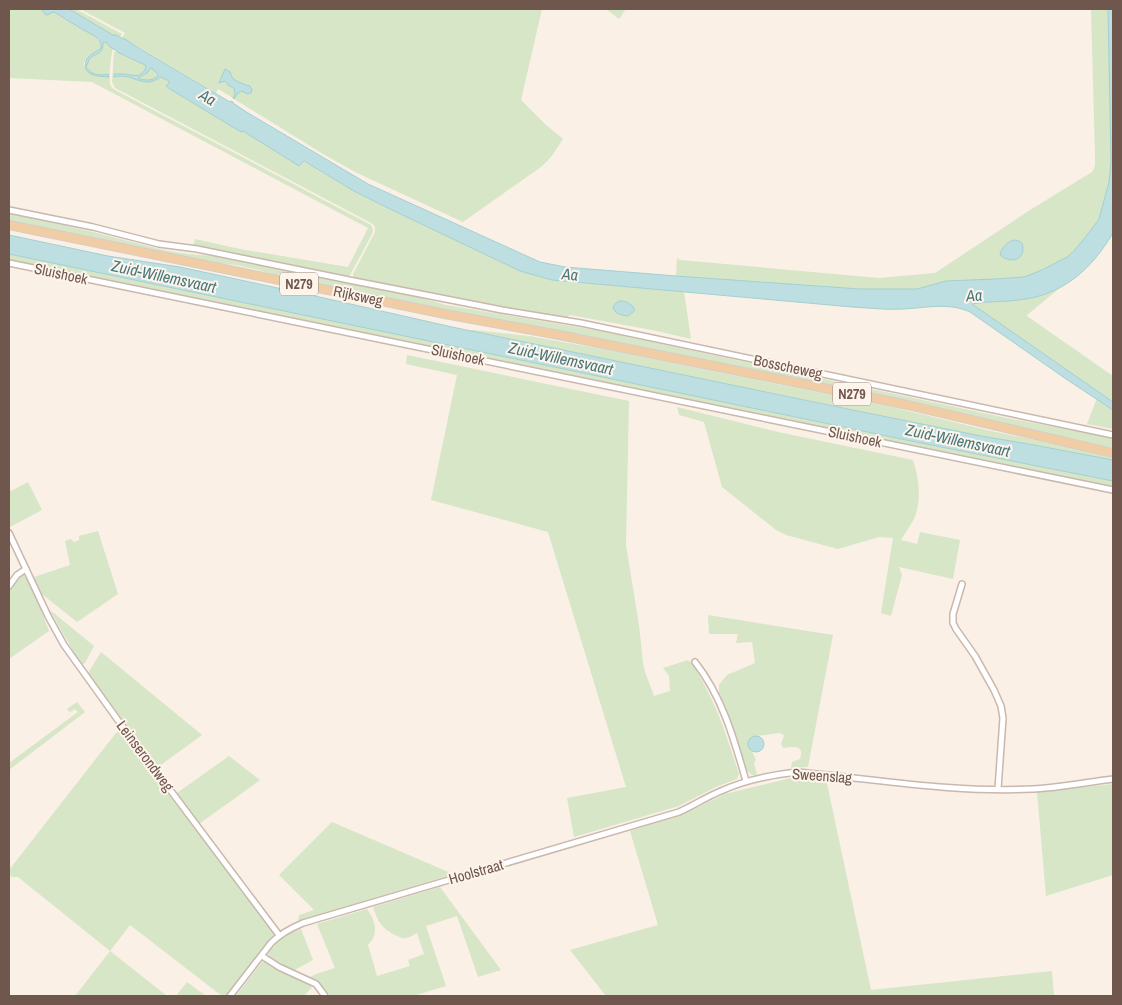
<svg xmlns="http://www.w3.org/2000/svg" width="1122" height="1005" font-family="'Archivo Narrow',sans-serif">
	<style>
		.green { fill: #d6e6c6 }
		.water { fill: #bddfe1; stroke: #a4cfd1; fill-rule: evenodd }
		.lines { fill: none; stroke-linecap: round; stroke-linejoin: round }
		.street-casing { stroke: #cab7ae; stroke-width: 8 }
		.primary-casing { stroke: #d4cdca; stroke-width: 10 }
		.street { stroke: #fff; stroke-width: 5 }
		.primary { stroke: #f1cda6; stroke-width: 8 }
		.labels { text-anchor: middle; stroke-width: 4; stroke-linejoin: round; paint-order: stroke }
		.shield { fill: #fdf4ec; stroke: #9a867d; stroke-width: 1 }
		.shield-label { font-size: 14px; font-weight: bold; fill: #70574e }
		.street-label { font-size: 15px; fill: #70574e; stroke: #fdf4ec }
		.water-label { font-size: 16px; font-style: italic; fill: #47777a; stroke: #fdf4ec }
	</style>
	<rect width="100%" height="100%" fill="#faf0e6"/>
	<!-- green -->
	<g class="green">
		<path d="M9,9H40L47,15L53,12L56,13L70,22L96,37L101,45V48C96,52 90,53 87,57C75,74 98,75 108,77L106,75C98,75 90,74 86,67L90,58L103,48V42L108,44L110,46L113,48C111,54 109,76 110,83C111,87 112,88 115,90L371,225L373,229L372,234L350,275L347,278L193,247L195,239L240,249L348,267L368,228L92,82L9,78Z"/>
		<path d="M69,9H76L122,34L120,37L116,35H113Z"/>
		<path d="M80,9H542L521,100L546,125L563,139L551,157L541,167L463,222L357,173L323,154L234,99L238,93L242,91L249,94L252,90L250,86L243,85L233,79L232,75L220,82L225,81L229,86L234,88L235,94L233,98L218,89L216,93L125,39L124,40L122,38L125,33Z"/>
		<path d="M606,9H626L619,19Z"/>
		<path d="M1091,9H1108L1111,161L1109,182L1099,219L1091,230L1074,251L1067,257L1042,270L1024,277L995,279L946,281L917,289H860L676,276L677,258L680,260L879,278L935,273L1030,210L1092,172L1095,166V155Z"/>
		<path d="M114,51L145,65L146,68C140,80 125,76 114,75V77C135,74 141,88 161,77L169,81V83L166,86L170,89L241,132L243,130L300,166L303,161L354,191L388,208L520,271L552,280L684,292L691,339L652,330L570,315L566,318L461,303L354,279L353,274L375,232V227L373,224L115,88L112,82Z"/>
		<path d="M151,68L157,72L158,76C152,81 145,81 138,78L147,73Z"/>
		<path d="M9,213L93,232L164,250L188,254L229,257L411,295L446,305L595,330L1012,419L1113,438V448L337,289L278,276L255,269L235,265L217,263L168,256L9,222Z"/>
		<path d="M9,254L916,442L1113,481V488L9,260Z"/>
		<path d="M1061,287L1027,315V316L1113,376V402L973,305L972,304C1002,299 1033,303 1061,287Z"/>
		<path d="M467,330H474L529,336L608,350L896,408L991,431L1113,456V460L1034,445L981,436Z"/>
		<path d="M407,355L629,401L626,545L639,625L643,663L645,672L654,696L670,691L669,676L663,668L688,660C696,667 700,677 705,686C720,714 729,744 739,774L737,779L716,787L679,806L574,837L567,798L626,787L548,532L431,500L457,375L406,364Z"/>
		<path d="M1097,398L1113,410V429L1087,424Z"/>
		<path d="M677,407L778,432L913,460C919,478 922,501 914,519C910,526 905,533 901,540L917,544L920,532L960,540L953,579L899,567L902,575L891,616L881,613L893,538L879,537L838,549L786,535L776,530L722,487L704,422L679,415Z"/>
		<path d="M28,482L42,510L10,527L9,525V492Z"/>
		<path d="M98,531L118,594L77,622L42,594L34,577L70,565L65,541L71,539L74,542L79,540V536Z"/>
		<path d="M23,575L26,576L30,582L49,631L9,659V588L14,580Z"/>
		<path d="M50,610L94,646L85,663L81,665Z"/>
		<path d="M708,615L833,635L808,767L791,768L792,762L800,759C805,744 793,747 783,748L781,744L784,736L782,734L780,733L756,736L749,745L756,760L754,763L757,775H752L746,770L724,706L719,694V685L727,675L755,663L752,642L736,643L738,634H709Z"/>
		<path d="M101,652L202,735L158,767L88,673Z"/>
		<path d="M77,702L85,712L9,770V763L78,712L75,709L70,712L67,709Z"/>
		<path d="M120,731L275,934L227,996H222L130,925L110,951L167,996H75L110,951L18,877H11L9,870L116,733Z"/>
		<path d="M229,756L260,780L199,824L177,793Z"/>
		<path d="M795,777L826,779L871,990L1052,971L1054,996H606L570,950L658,925L630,831L690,811L725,794Z"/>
		<path d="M1113,784V875L1046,896L1037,792Z"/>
		<path d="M332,822L453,874L298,921L299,915L314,910L279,875Z"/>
		<path d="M440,887L501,970L478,977L457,916L426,926L446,986L413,996H331L319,983L310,977L316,974L335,968L317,924L367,909C373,917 378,928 373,938C372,941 369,943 368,945L377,976L410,966L408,960L424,954L417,933C414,935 410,937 406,938C402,939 398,936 395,935C382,929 377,920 373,907Z"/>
		<path d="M301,929L313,960L293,971L270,959L268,953L283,935Z"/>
		<path d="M262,962H267L306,982L312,987L304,996H236Z"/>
		<path d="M187,982L206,996H176Z"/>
	</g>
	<!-- water -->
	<g class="water">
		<path d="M41,9H40H69L113,35H116L124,39H125L142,50L230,102L231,101L233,102V103L248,113L368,184L540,262L565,267L676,276L860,289H917L946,281L995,279L1024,277L1042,270L1067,257L1074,251L1091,230L1099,219L1109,182L1111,161L1108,9H1113V233C1091,270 1063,295 1019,300C1004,302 987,301 972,304L1113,402V410L1066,379L970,312C948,302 926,308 903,309C886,310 869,308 852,307L552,280L520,271L388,208L354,191L304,161L299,166L243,131L241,132L170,89L166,86L169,83V81L161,77C158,79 154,81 150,82C137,83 129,73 114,77V74C117,74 120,74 123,74C133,74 139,80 146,68L145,65L117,52V51L110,47L107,43L103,42C103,55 98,52 90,58L86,67C91,75 100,76 108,74L109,77C99,76 90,77 85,68C85,54 92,55 101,48C102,44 99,40 96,37L70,22L56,13L53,12L47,15L45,14ZM151,68L158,74V76C152,81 145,81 138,78L147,73Z"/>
		<path d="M225,69L230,72L233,79L243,84L250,86L252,90L251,93L247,94L242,91L238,93L234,99L233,98L235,94L234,88L229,86L225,81L219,83Z"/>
		<path d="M9,235L108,256L180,267L315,296L452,327L853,410L981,436L1034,445L1113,460V481L916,442L9,254Z"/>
		<path d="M1014,240L1019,241L1022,243C1027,259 1012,265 1000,255C1001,248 1007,242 1014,240Z"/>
		<path d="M619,301C626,301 631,303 635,310L632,313L628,316C621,315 615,314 613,307L616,303Z"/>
		<circle cx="756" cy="744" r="8"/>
	</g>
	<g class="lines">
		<defs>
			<g id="street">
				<path d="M9,210L93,227L159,244L197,249L349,280L502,310L581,323L1113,435"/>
				<path d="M9,263L1113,490"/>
				<path d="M9,533L48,616L64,645L120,723L279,935"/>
				<path d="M962,584L953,614V623L956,629L975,656L994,690L1001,706L1003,718L998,789"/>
				<path d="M9,586L17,575L26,569"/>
				<path d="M695,662C722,696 734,739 746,781"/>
				<path d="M262,956L279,967L316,984L325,996"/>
				<path d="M230,996L271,943C281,933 291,928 303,923L679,812C693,806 706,797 721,791C745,780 770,775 797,772C875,779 954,793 1033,789C1060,788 1087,782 1113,779"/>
			</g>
			<path id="primary" d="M9,225L445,314L559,335L903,404L1113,453"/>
		</defs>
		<!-- street casing -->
		<use href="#street" class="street-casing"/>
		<!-- primary casing -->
		<use href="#primary" class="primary-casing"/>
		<!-- street -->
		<use href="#street" class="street"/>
		<!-- primary -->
		<use href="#primary" class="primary"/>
	</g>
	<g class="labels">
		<!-- shield labels -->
		<g class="shield">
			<rect x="280" y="272.5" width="38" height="23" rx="4"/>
			<rect x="833" y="382.5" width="38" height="23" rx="4"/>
		</g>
		<g class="shield-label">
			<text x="299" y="289">N279</text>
			<text x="852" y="399">N279</text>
		</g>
		<!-- street labels -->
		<g class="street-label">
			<text transform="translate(61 274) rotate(12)" y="5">Sluishoek</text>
			<text transform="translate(358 296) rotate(12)" y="5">Rijksweg</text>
			<text transform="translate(458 355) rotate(12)" y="5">Sluishoek</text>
			<text transform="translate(788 367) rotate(12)" y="5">Bosscheweg</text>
			<text transform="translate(855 437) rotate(12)" y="5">Sluishoek</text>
			<text transform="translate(145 756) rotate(53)" y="5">Leinserondweg</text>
			<text transform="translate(822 776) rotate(4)" y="5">Sweenslag</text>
			<text transform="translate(476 872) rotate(-16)" y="5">Hoolstraat</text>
		</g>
		<!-- water labels -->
		<g class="water-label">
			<text transform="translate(208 97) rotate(31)" y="6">Aa</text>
			<text transform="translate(570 274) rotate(5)" y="6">Aa</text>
			<text transform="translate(164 276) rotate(12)" y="6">Zuid-Willemsvaart</text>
			<text transform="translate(974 295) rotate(-4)" y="6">Aa</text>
			<text transform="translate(561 358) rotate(12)" y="6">Zuid-Willemsvaart</text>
			<text transform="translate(958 440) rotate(12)" y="6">Zuid-Willemsvaart</text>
		</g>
	</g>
	<!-- border -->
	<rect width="1122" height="1005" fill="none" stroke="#70574e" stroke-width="20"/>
</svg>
